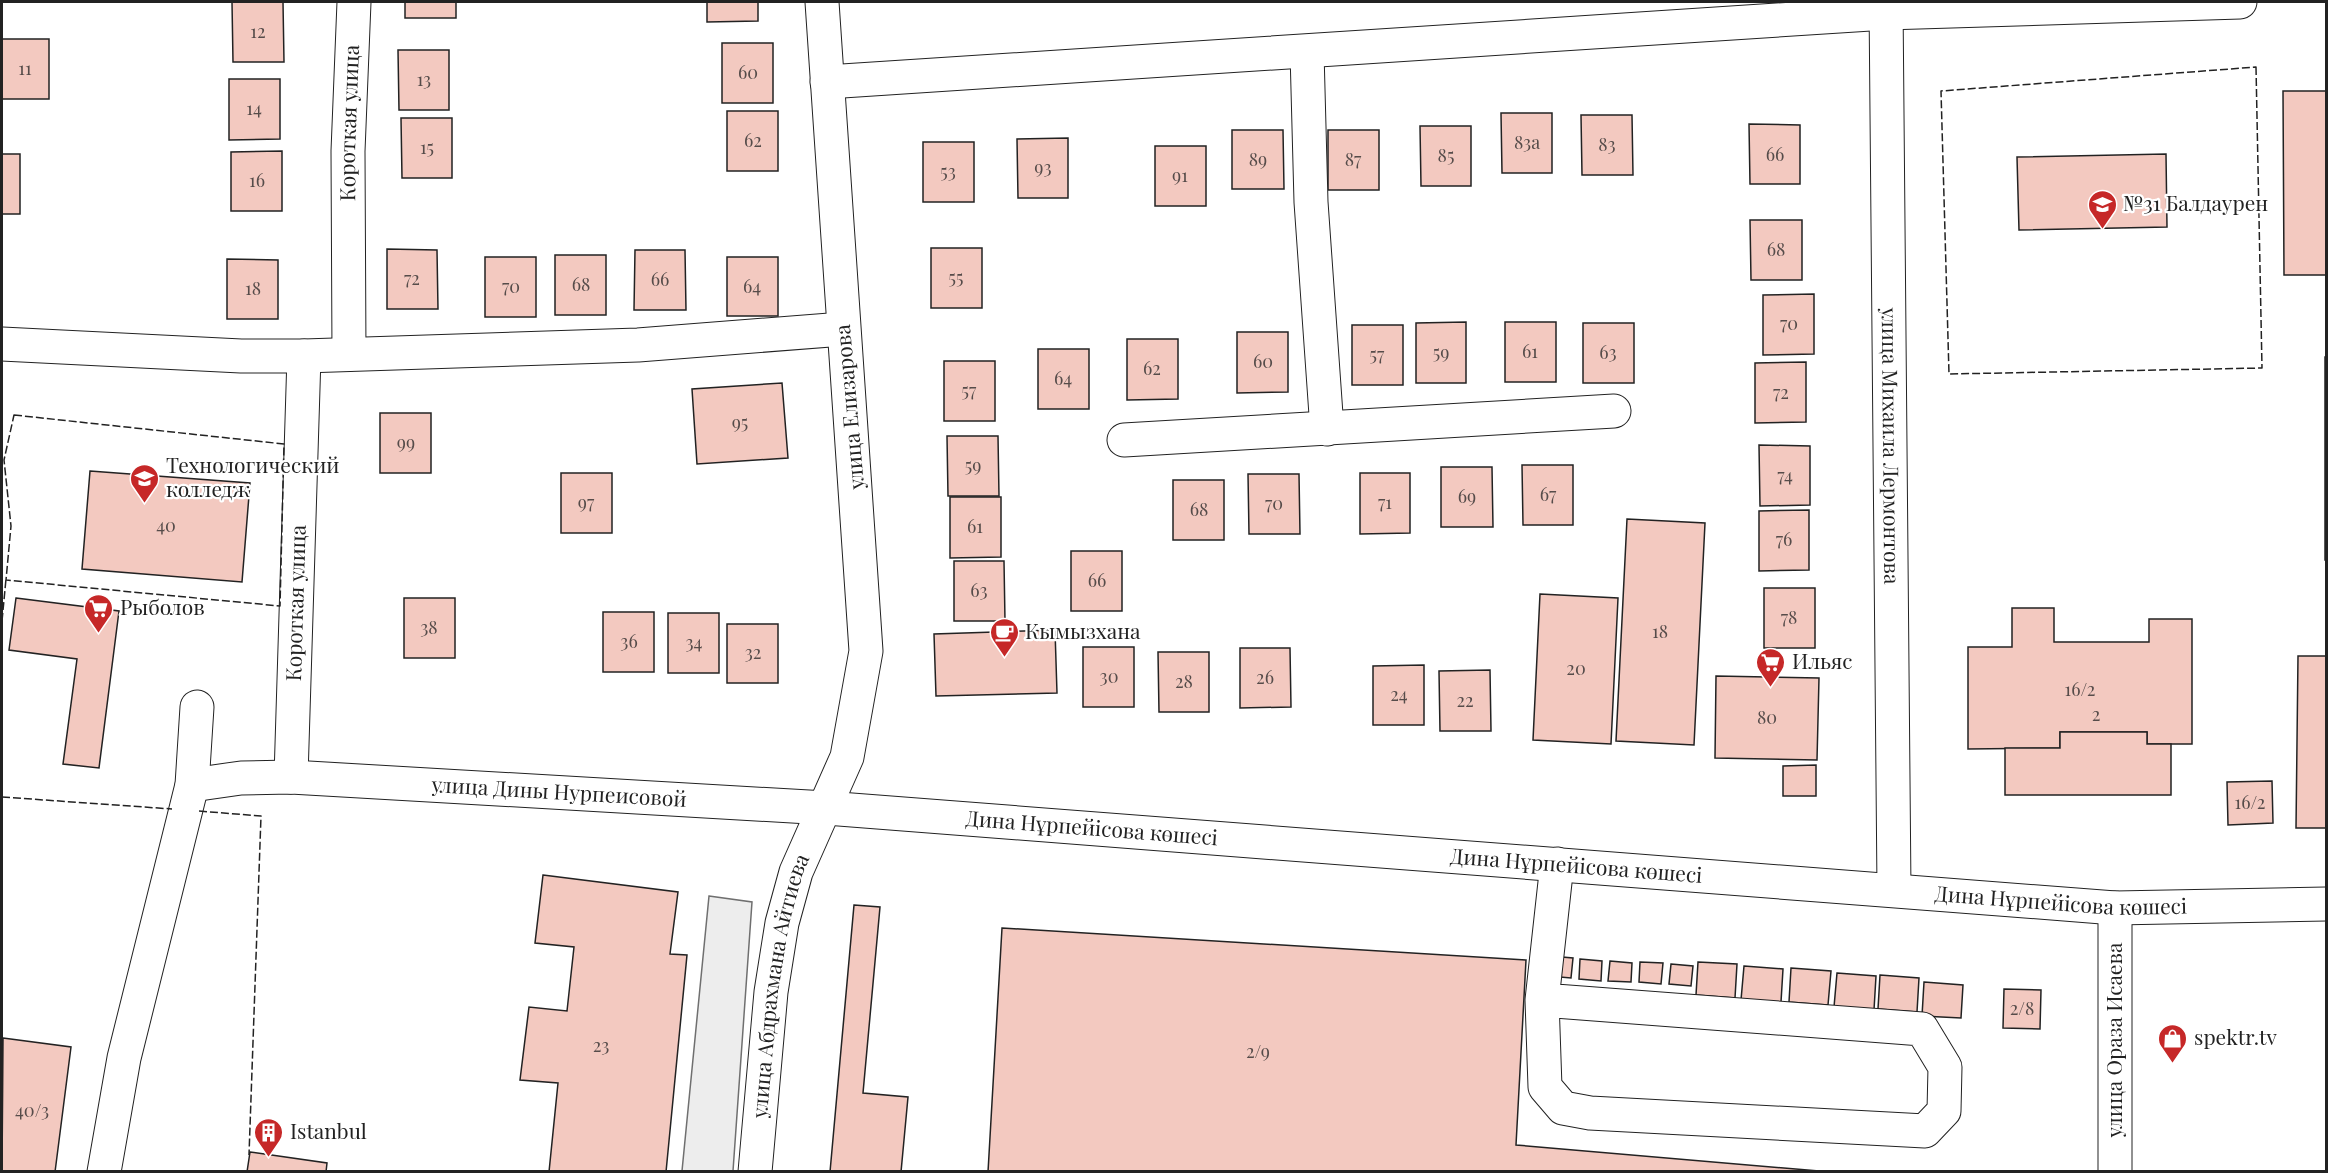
<svg xmlns="http://www.w3.org/2000/svg" width="2328" height="1173" font-family="'Playfair Display',serif">
	<style>
		.parking { fill: #ededed; stroke: #6f6f6f; stroke-width: 1.5 }
		.building { fill: #f3c9c0; stroke: #222; stroke-width: 1.5 }
		.lines { fill: none; stroke-linecap: round; stroke-linejoin: round }
		.minor-casing { stroke: #222; stroke-width: 35 }
		.minor { stroke: #fff; stroke-width: 33 }
		.fence { stroke: #222; stroke-width: 1.5; stroke-dasharray: 8 3; stroke-linecap: butt }
		.labels { text-anchor: middle; stroke-width: 4.5; stroke-linejoin: round; paint-order: stroke }
		.number-label { font-size: 18px; fill: #564c4a }
		.street-label { font-size: 21px; fill: #222; stroke: #fff }
		.poi-label { font-size: 21px; fill: #222; stroke: #fff; text-anchor: start }
	</style>
	<rect width="100%" height="100%" fill="#fff"/>
	<!-- parking -->
	<path class="parking" d="M709,896L752,902L733,1171H682Z"/>
	<!-- building -->
	<g class="building">
		<path d="M232,2H283L284,62H233Z"/>
		<rect x="405" y="2" width="51" height="16"/>
		<path d="M707,2H758V21L707,22Z"/>
		<rect x="2" y="39" width="47" height="60"/>
		<rect x="722" y="43" width="51" height="60"/>
		<path d="M398,50H449V110H399Z"/>
		<path d="M229,79H280V139L229,140Z"/>
		<path d="M2283,91H2326V275H2284Z"/>
		<rect x="727" y="111" width="51" height="60"/>
		<path d="M1501,113H1552V173H1502Z"/>
		<path d="M1581,115H1632L1633,175H1582Z"/>
		<path d="M401,118H452V178H402Z"/>
		<path d="M1749,124L1800,125V184H1750Z"/>
		<path d="M1420,126H1471V186H1421Z"/>
		<path d="M1232,130H1283L1284,189H1232Z"/>
		<rect x="1328" y="130" width="51" height="60"/>
		<path d="M1068,138V198H1018L1017,139Z"/>
		<rect x="923" y="142" width="51" height="60"/>
		<rect x="1155" y="146" width="51" height="60"/>
		<path d="M282,151V211H231V152Z"/>
		<rect x="2" y="154" width="18" height="60"/>
		<path d="M2166,154L2167,227L2019,230L2017,157Z"/>
		<path d="M1750,220H1802V280H1751Z"/>
		<rect x="931" y="248" width="51" height="60"/>
		<path d="M387,249L437,250L438,309H387Z"/>
		<path d="M635,250H685L686,310H634Z"/>
		<rect x="555" y="255" width="51" height="60"/>
		<rect x="485" y="257" width="51" height="60"/>
		<rect x="727" y="257" width="51" height="59"/>
		<path d="M227,259L278,260V319H227Z"/>
		<path d="M1814,294V354L1763,355V295Z"/>
		<path d="M1466,322V383H1416V323Z"/>
		<rect x="1505" y="322" width="51" height="60"/>
		<rect x="1583" y="323" width="51" height="60"/>
		<rect x="1352" y="325" width="51" height="60"/>
		<path d="M1237,332H1288V392L1237,393Z"/>
		<path d="M1127,339H1178V399L1127,400Z"/>
		<rect x="1038" y="349" width="51" height="60"/>
		<rect x="2325" y="357" width="1" height="203"/>
		<rect x="944" y="361" width="51" height="60"/>
		<path d="M1806,362V422L1755,423V363Z"/>
		<path d="M782,383L788,458L697,464L692,389Z"/>
		<rect x="380" y="413" width="51" height="60"/>
		<path d="M947,436H998L999,496H948Z"/>
		<path d="M1759,445L1810,446V505L1760,506Z"/>
		<path d="M1522,465H1573V525H1523Z"/>
		<path d="M1441,467H1492L1493,527H1441Z"/>
		<path d="M90,471L250,483L242,582L82,569Z"/>
		<rect x="561" y="473" width="51" height="60"/>
		<path d="M1360,473H1410V533L1360,534Z"/>
		<path d="M1248,474H1299L1300,534H1249Z"/>
		<rect x="1173" y="480" width="51" height="60"/>
		<path d="M950,497H1001V557L950,558Z"/>
		<path d="M1809,510V570L1759,571V511Z"/>
		<path d="M1627,519L1705,523L1694,745L1616,741Z"/>
		<rect x="1071" y="551" width="51" height="60"/>
		<path d="M954,561H1004L1005,621H954Z"/>
		<rect x="1764" y="588" width="51" height="60"/>
		<path d="M1540,594L1618,598L1611,744L1533,740Z"/>
		<path d="M16,598L119,611L99,768L63,764L77,659L9,650Z"/>
		<rect x="404" y="598" width="51" height="60"/>
		<path d="M2012,608H2054V642H2149V619H2192V744H2147V732H2060V748L1968,749V647H2012Z"/>
		<rect x="603" y="612" width="51" height="60"/>
		<rect x="668" y="613" width="51" height="60"/>
		<rect x="727" y="624" width="51" height="59"/>
		<path d="M1055,630L1057,693L936,696L934,634Z"/>
		<rect x="1083" y="647" width="51" height="60"/>
		<path d="M1240,648H1290L1291,707L1240,708Z"/>
		<path d="M1158,652H1209V712H1159Z"/>
		<path d="M2298,656H2326V828H2296Z"/>
		<path d="M1424,665V725H1373V666Z"/>
		<path d="M1490,670L1491,731H1440L1439,671Z"/>
		<path d="M1716,676L1819,678L1817,760L1715,758Z"/>
		<path d="M2060,732H2147V744H2171V795H2005V748H2060Z"/>
		<path d="M1816,765V796H1783V766Z"/>
		<path d="M2272,781L2273,823L2228,825L2227,782Z"/>
		<path d="M543,875L678,892L670,954L687,955L666,1172H549L558,1083L520,1080L529,1007L567,1011L574,947L535,943Z"/>
		<path d="M854,905L880,907L863,1093L908,1097L901,1172H830Z"/>
		<path d="M1002,928L1526,960L1516,1145L1831,1172H988Z"/>
		<path d="M1550,956L1573,958L1571,978L1549,976Z"/>
		<path d="M1580,959L1602,961L1601,981L1579,979Z"/>
		<path d="M1610,961L1632,963L1631,982L1608,981Z"/>
		<path d="M1640,962L1663,963L1661,984L1639,982Z"/>
		<path d="M1698,962L1737,964L1735,998L1696,995Z"/>
		<path d="M1671,964L1693,966L1691,986L1669,984Z"/>
		<path d="M1744,966L1783,969L1781,1002L1741,1000Z"/>
		<path d="M1791,968L1831,971L1828,1005L1789,1002Z"/>
		<path d="M1837,973L1876,976L1874,1010L1834,1007Z"/>
		<path d="M1880,975L1919,978L1917,1012L1878,1009Z"/>
		<path d="M1924,982L1963,985L1961,1018L1922,1016Z"/>
		<path d="M2004,989L2041,990L2040,1029L2003,1028Z"/>
		<path d="M3,1038L71,1047L55,1172H2Z"/>
		<path d="M250,1152L327,1163L326,1172H247Z"/>
	</g>
	<g class="lines">
		<defs>
			<g id="minor">
				<path id="s1" d="M1886,2L1894,890"/>
				<path d="M1307,52L1311,202L1327,429"/>
				<path d="M827,82L1886,13L2240,2"/>
				<path d="M2,344L241,356H304L638,345L843,329"/>
				<path id="s2" d="M349,354L348,151L354,2"/>
				<path d="M1124,440L1614,411"/>
				<path id="s3" d="M291,777L304,356"/>
				<path id="s4" d="M192,785L241,778L291,777L826,808L2115,908L2326,904"/>
				<path d="M1542,1000L1922,1029L1945,1067L1944,1111L1925,1131L1590,1113L1563,1108L1545,1087L1542,1000L1557,864"/>
				<path d="M104,1172L124,1058L192,785L197,707"/>
				<path id="s5" d="M755,1172L771,992L782,923L796,872L847,757L866,651L822,2"/>
				<path d="M2115,1172V908"/>
			</g>
		</defs>
		<!-- minor casing -->
		<use href="#minor" class="minor-casing"/>
		<!-- minor -->
		<use href="#minor" class="minor"/>
		<!-- fence -->
		<g class="fence">
			<path d="M2256,67L2262,368L1949,374L1941,91Z"/>
			<path d="M14,415L284,444L280,606L6,580L11,526L4,460Z"/>
			<path d="M2,621L6,579"/>
			<path d="M2,797L172,809"/>
			<path d="M199,811L261,816L249,1155"/>
		</g>
	</g>
	<!-- icons -->
	<defs>
		<symbol id="school-pin" viewBox="-11 -11 22 30"><path d="M0 17L-7.5 6A9.5 9.5 0 1 1 7.5 6Z" fill="#c62828" stroke="#fff"/><path d="M0-5L7-2L0 1L-7-2ZM-4 1L0 2.5L4 1V4Q0 6-4 4Z" fill="#fff"/></symbol>
		<symbol id="university-pin" viewBox="-11 -11 22 30"><path d="M0 17L-7.5 6A9.5 9.5 0 1 1 7.5 6Z" fill="#c62828" stroke="#fff"/><path d="M0-5L7-2L0 1L-7-2ZM-4 1L0 2.5L4 1V4Q0 6-4 4Z" fill="#fff"/></symbol>
		<symbol id="supermarket-pin" viewBox="-11 -11 22 30"><path d="M0 17L-7.5 6A9.5 9.5 0 1 1 7.5 6Z" fill="#c62828" stroke="#fff"/><path d="M-6-5.5h2.5l.6 2H6L4.5 2H-2.5L-4.4-4H-6ZM-1.5 3.2a1.3 1.3 0 1 0 .1 0ZM3 3.2a1.3 1.3 0 1 0 .1 0Z" fill="#fff"/></symbol>
		<symbol id="cafe-pin" viewBox="-11 -11 22 30"><path d="M0 17L-7.5 6A9.5 9.5 0 1 1 7.5 6Z" fill="#c62828" stroke="#fff"/><path d="M-5.5-4.5H6V0H3Q3 3.5 0 3.5H-2.5Q-5.5 3.5-5.5 0ZM3-3.2v2h1.7v-2ZM-6 4.5H4V6H-6Z" fill="#fff"/></symbol>
		<symbol id="shop-pin" viewBox="-11 -11 22 30"><path d="M0 17L-7.5 6A9.5 9.5 0 1 1 7.5 6Z" fill="#c62828" stroke="#fff"/><path d="M-5-2.5h2.3a2.7 3.5 0 0 1 5.4 0H5L5.5 6h-11ZM-1.5-2.5h3a1.5 2.3 0 0 0-3 0Z" fill="#fff"/></symbol>
		<symbol id="building-pin" viewBox="-11 -11 22 30"><path d="M0 17L-7.5 6A9.5 9.5 0 1 1 7.5 6Z" fill="#c62828" stroke="#fff"/><path d="M-4-6H4V6H1V3H-1V6H-4ZM-2.5-4.3h1.7v1.8h-1.7ZM.8-4.3h1.7v1.8H.8ZM-2.5-1h1.7V.8h-1.7ZM.8-1h1.7V.8H.8Z" fill="#fff"/></symbol>
	</defs>
	<g fill-rule="evenodd">
		<use href="#school-pin" x="2086" y="188" width="33" height="45"/>
		<use href="#university-pin" x="128" y="462" width="33" height="45"/>
		<use href="#supermarket-pin" x="82" y="592" width="33" height="45"/>
		<use href="#cafe-pin" x="988" y="616" width="33" height="45"/>
		<use href="#supermarket-pin" x="1754" y="646" width="33" height="45"/>
		<use href="#shop-pin" x="2156" y="1022" width="33" height="45"/>
		<use href="#building-pin" x="252" y="1116" width="33" height="45"/>
	</g>
	<g class="labels">
		<!-- number labels -->
		<g class="number-label">
			<text x="258" y="38">12</text>
			<text x="25" y="75">11</text>
			<text x="748" y="79">60</text>
			<text x="424" y="86">13</text>
			<text x="254" y="115">14</text>
			<text x="753" y="147">62</text>
			<text x="1527" y="149">83а</text>
			<text x="1607" y="151">83</text>
			<text x="427" y="154">15</text>
			<text x="1775" y="161">66</text>
			<text x="1446" y="162">85</text>
			<text x="1258" y="166">89</text>
			<text x="1353" y="166">87</text>
			<text x="1043" y="174">93</text>
			<text x="948" y="178">53</text>
			<text x="1180" y="182">91</text>
			<text x="257" y="187">16</text>
			<text x="1776" y="256">68</text>
			<text x="956" y="284">55</text>
			<text x="412" y="285">72</text>
			<text x="660" y="286">66</text>
			<text x="581" y="291">68</text>
			<text x="511" y="293">70</text>
			<text x="752" y="293">64</text>
			<text x="253" y="295">18</text>
			<text x="1789" y="330">70</text>
			<text x="1530" y="358">61</text>
			<text x="1441" y="359">59</text>
			<text x="1608" y="359">63</text>
			<text x="1377" y="361">57</text>
			<text x="1263" y="368">60</text>
			<text x="1152" y="375">62</text>
			<text x="1063" y="385">64</text>
			<text x="969" y="397">57</text>
			<text x="1781" y="399">72</text>
			<text x="740" y="429">95</text>
			<text x="406" y="449">99</text>
			<text x="973" y="472">59</text>
			<text x="1785" y="482">74</text>
			<text x="1548" y="501">67</text>
			<text x="1467" y="503">69</text>
			<text x="586" y="509">97</text>
			<text x="1385" y="509">71</text>
			<text x="1274" y="510">70</text>
			<text x="1199" y="516">68</text>
			<text x="166" y="532">40</text>
			<text x="975" y="533">61</text>
			<text x="1784" y="546">76</text>
			<text x="1097" y="587">66</text>
			<text x="979" y="597">63</text>
			<text x="1789" y="624">78</text>
			<text x="429" y="634">38</text>
			<text x="1660" y="638">18</text>
			<text x="629" y="648">36</text>
			<text x="694" y="649">34</text>
			<text x="753" y="659">32</text>
			<text x="1576" y="675">20</text>
			<text x="1109" y="683">30</text>
			<text x="1265" y="684">26</text>
			<text x="1184" y="688">28</text>
			<text x="2080" y="696">16/2</text>
			<text x="1399" y="701">24</text>
			<text x="1465" y="707">22</text>
			<text x="2096" y="721">2</text>
			<text x="1767" y="724">80</text>
			<text x="2250" y="809">16/2</text>
			<text x="2022" y="1015">2/8</text>
			<text x="601" y="1052">23</text>
			<text x="1258" y="1058">2/9</text>
			<text x="32" y="1117">40/3</text>
		</g>
		<!-- street labels -->
		<g class="street-label">
			<text dy="7" stroke="none"><textPath href="#s2" startOffset="231">Короткая улица</textPath></text>
			<text transform="translate(850 407) rotate(-95)" y="7">улица Елизарова</text>
			<text dy="7" stroke="none"><textPath href="#s1" startOffset="444">улица Михаила Лермонтова</textPath></text>
			<text dy="7" stroke="none"><textPath href="#s3" startOffset="174">Короткая улица</textPath></text>
			<text dy="7" stroke="none"><textPath href="#s4" startOffset="368">улица Дины Нурпеисовой</textPath></text>
			<text dy="7" stroke="none"><textPath href="#s4" startOffset="902">Дина Нұрпейісова көшесі</textPath></text>
			<text dy="7" stroke="none"><textPath href="#s4" startOffset="1388">Дина Нұрпейісова көшесі</textPath></text>
			<text dy="7" stroke="none"><textPath href="#s4" startOffset="1874">Дина Нұрпейісова көшесі</textPath></text>
			<text dy="7" stroke="none"><textPath href="#s5" startOffset="188">улица Абдрахмана Айтиева</textPath></text>
			<text transform="translate(2115 1040) rotate(-90)" y="7">улица Ораза Исаева</text>
		</g>
		<!-- poi labels -->
		<g class="poi-label">
			<text x="2123" y="211">№31 Балдаурен</text>
			<text x="166" y="473">Технологический<tspan x="166" dy="24">колледж</tspan></text>
			<text x="120" y="615">Рыболов</text>
			<text x="1025" y="639">Кымызхана</text>
			<text x="1792" y="669">Ильяс</text>
			<text x="2194" y="1045">spektr.tv</text>
			<text x="290" y="1139">Istanbul</text>
		</g>
	</g>
	<!-- border -->
	<rect width="2328" height="1173" fill="none" stroke="#222222" stroke-width="6"/>
</svg>
